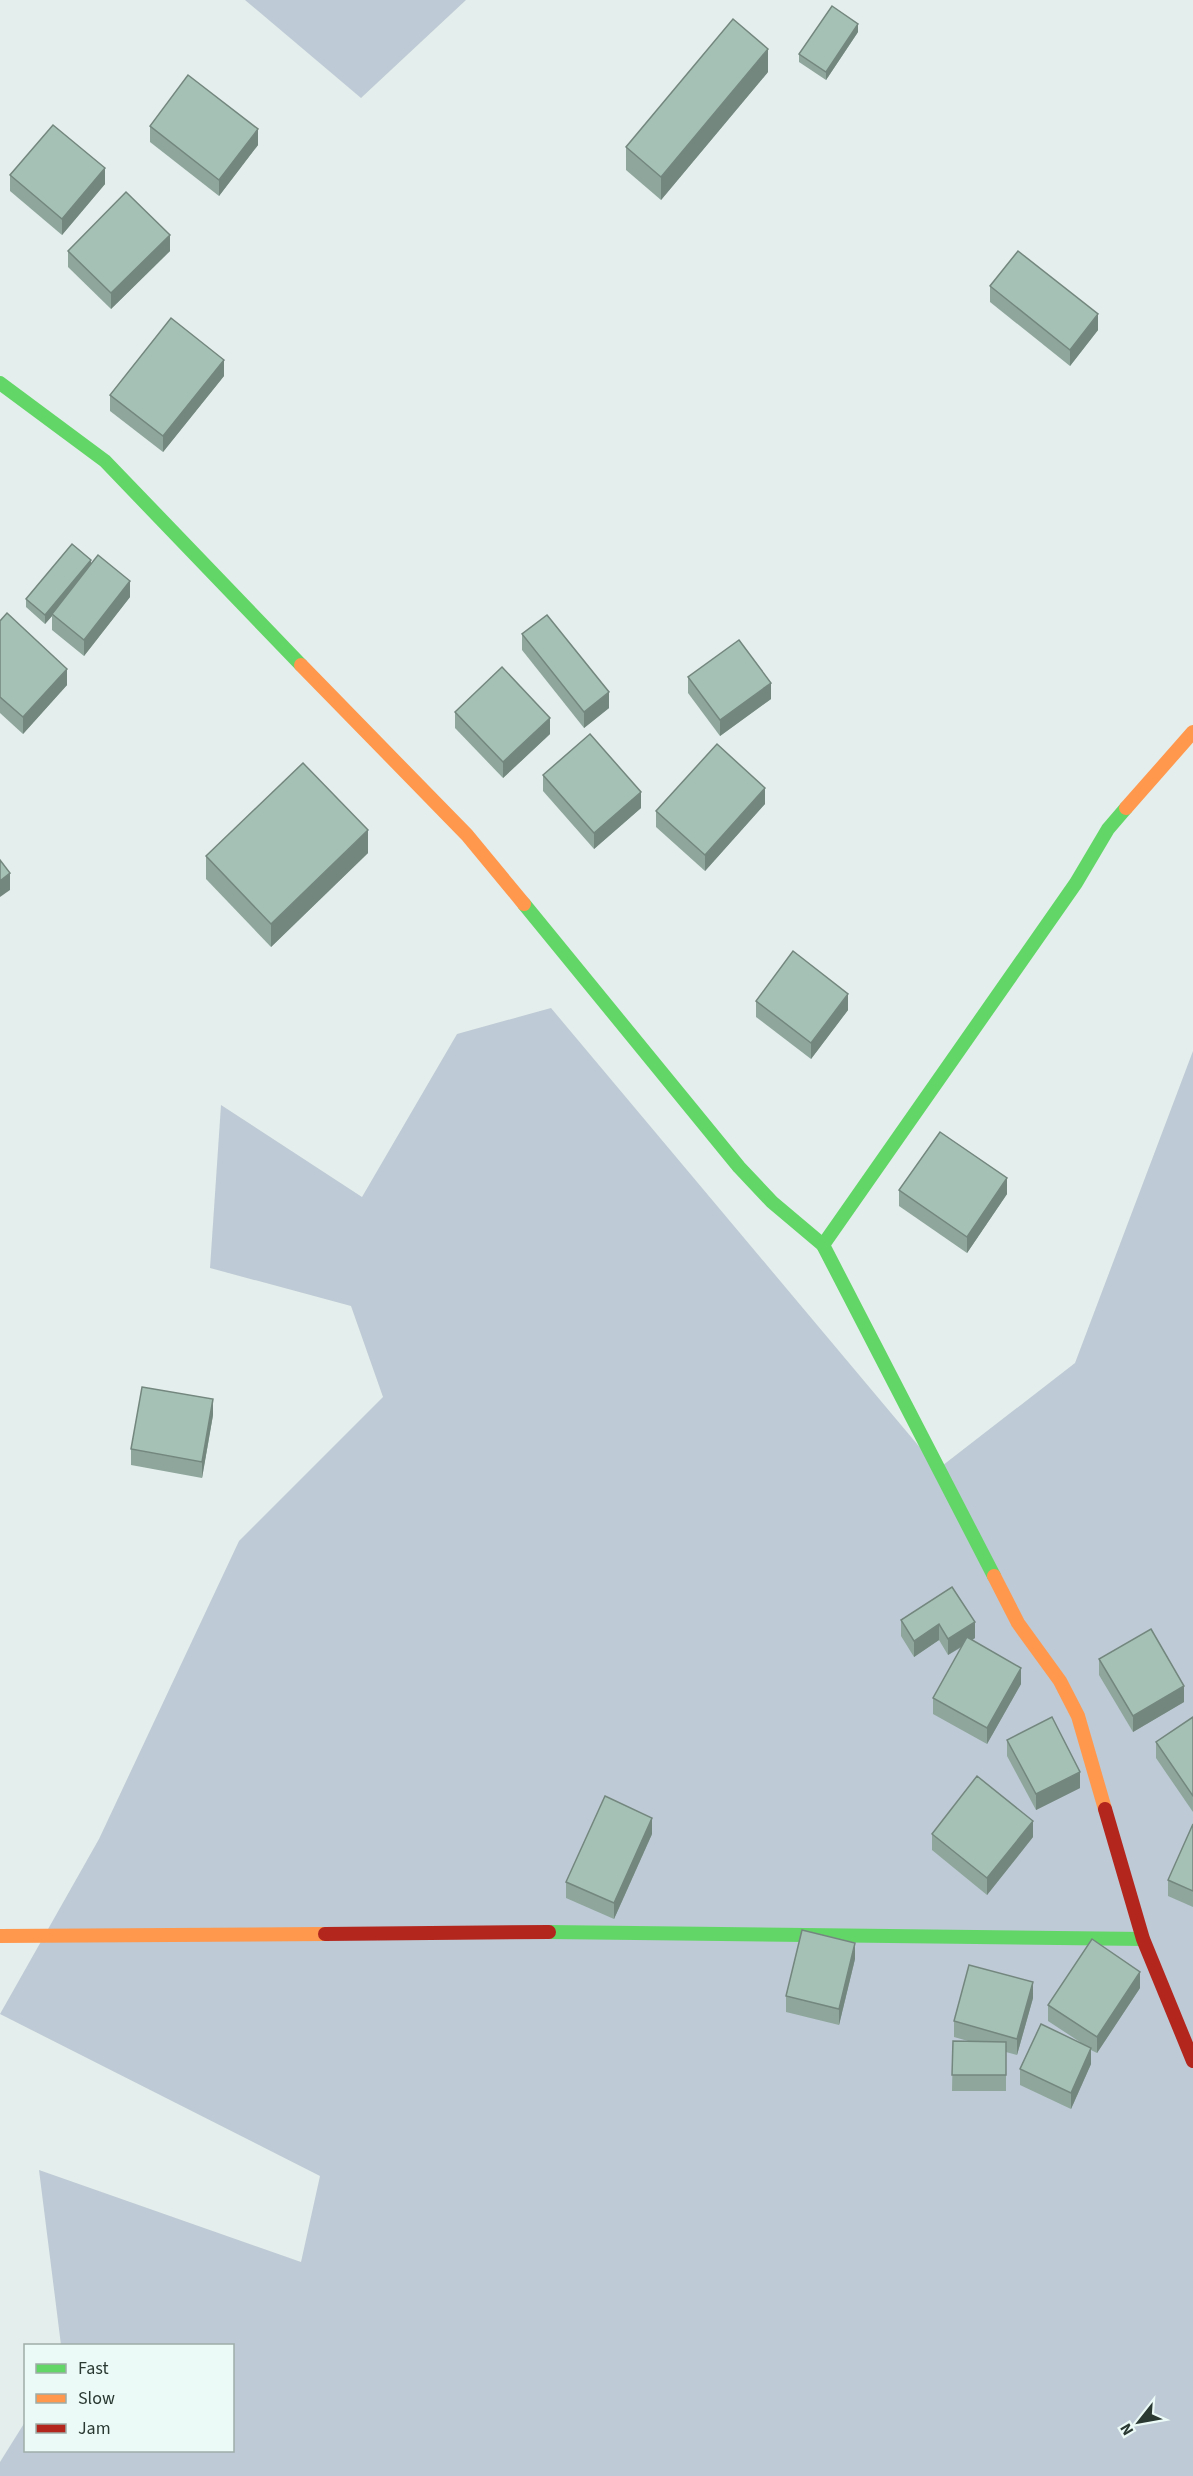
<svg xmlns="http://www.w3.org/2000/svg" width="1193" height="2476" font-family="'Source Sans 3',sans-serif">
	<style>
		.green { fill: #becad5 }
		.lines { fill: none; stroke-linecap: round; stroke-linejoin: round }
		.fast { stroke: #63d668; stroke-width: 14 }
		.slow { stroke: #ff974d; stroke-width: 14 }
		.jam { stroke: #b3261e; stroke-width: 14 }
		.wall { fill: #8ea69c }
		.shaded-wall { fill: #74877f }
		.building { fill: #a5c1b5; stroke: #74877f; stroke-width: 1.5 }
	</style>
	<rect width="100%" height="100%" fill="#e4eeec"/>
	<!-- green -->
	<g class="green">
		<path d="M245,0H466L361,98Z"/>
		<path d="M551,1008L938,1469L1075,1363L1193,1051V2476H0V2462L25,2422L26,2450H232V2346L61,2345L39,2170L301,2262L320,2176L0,2014L99,1839L239,1541L383,1397L351,1306L210,1268L221,1105L362,1197L457,1034Z"/>
	</g>
	<g class="lines">
		<!-- fast -->
		<g class="fast">
			<path d="M0,383L105,461L301,665"/>
			<path d="M524,904L739,1167L772,1202L823,1245L994,1576"/>
			<path d="M823,1245L1076,883L1108,829L1126,808"/>
			<path d="M549,1932L1143,1939"/>
		</g>
		<!-- slow -->
		<g class="slow">
			<path d="M301,665L467,835L524,904"/>
			<path d="M1126,808L1193,732"/>
			<path d="M994,1576L1018,1623L1060,1681L1078,1716L1105,1809"/>
			<path d="M0,1936L325,1934"/>
		</g>
		<!-- jam -->
		<g class="jam">
			<path d="M1105,1809L1143,1939L1193,2061"/>
			<path d="M325,1934L549,1932"/>
		</g>
	</g>
	<!-- wall -->
	<g class="wall">
		<path d="M858,32L826,80L799,62V54Z"/>
		<path d="M768,72L661,200L626,170V147Z"/>
		<path d="M150,126L258,145L219,196L150,142Z"/>
		<path d="M10,175L105,184L62,235L10,191Z"/>
		<path d="M68,251H170L111,309L68,267Z"/>
		<path d="M990,286L1098,330L1070,366L990,302Z"/>
		<path d="M224,376L163,452L110,411V395Z"/>
		<path d="M91,564L130,597L84,656L52,630V616L45,624L26,607V599Z"/>
		<path d="M0,621L67,685L23,734L0,713Z"/>
		<path d="M522,634L609,708L584,728L522,650Z"/>
		<path d="M688,677L771,699L720,736L688,693Z"/>
		<path d="M455,712L550,734L503,778L455,728Z"/>
		<path d="M543,775L641,808L594,849L543,791Z"/>
		<path d="M765,804L705,871L656,827V811Z"/>
		<path d="M368,853L271,947L206,879V856Z"/>
		<path d="M756,1001L848,1010L811,1059L756,1017Z"/>
		<path d="M899,1190L1007,1194L967,1253L899,1206Z"/>
		<path d="M213,1415L202,1478L131,1465V1449Z"/>
		<path d="M952,1587L975,1638L972,1640L1021,1684L987,1744L933,1714V1698L962,1647L948,1655L939,1640L914,1657L901,1636V1620Z"/>
		<path d="M1099,1659L1184,1702L1133,1732L1099,1675Z"/>
		<path d="M1193,1717V1812L1156,1758V1742Z"/>
		<path d="M1007,1740L1080,1788L1036,1810L1007,1756Z"/>
		<path d="M1193,1824V1907L1168,1896V1880Z"/>
		<path d="M652,1834L614,1919L566,1898V1882Z"/>
		<path d="M932,1834L1033,1837L987,1895L932,1850Z"/>
		<path d="M855,1959L839,2025L786,2012V1996Z"/>
		<path d="M1140,1988L1097,2053L1091,2050V2064L1071,2109L1020,2085V2069L1080,2042L1048,2021V2005Z"/>
		<path d="M1033,1998L1017,2055L1006,2052V2091H952L953,2041H968L954,2037V2021Z"/>
	</g>
	<!-- shaded-wall -->
	<g class="shaded-wall">
		<path d="M858,24V32L826,80V72Z"/>
		<path d="M768,49V72L661,200V177Z"/>
		<path d="M258,129V145L219,196V180Z"/>
		<path d="M105,168V184L62,235V219Z"/>
		<path d="M170,235V251L111,309V293Z"/>
		<path d="M1098,314V330L1070,366V350Z"/>
		<path d="M224,360V376L163,452V436Z"/>
		<path d="M91,560V569L52,614V616L45,624V615Z"/>
		<path d="M130,581V597L84,656V640Z"/>
		<path d="M67,669V685L23,734V717Z"/>
		<path d="M771,683V699L720,736V720Z"/>
		<path d="M609,692V708L584,728V712Z"/>
		<path d="M550,718V734L503,778V762Z"/>
		<path d="M765,788V804L705,871V855Z"/>
		<path d="M641,792V808L594,849V833Z"/>
		<path d="M368,830V853L271,947V924Z"/>
		<path d="M10,873V890L0,897V881Z"/>
		<path d="M848,994V1010L811,1059V1043Z"/>
		<path d="M1007,1178V1194L967,1253V1237Z"/>
		<path d="M213,1399V1415L202,1478V1462Z"/>
		<path d="M975,1622V1638L948,1655V1639Z"/>
		<path d="M939,1624V1640L914,1657V1641Z"/>
		<path d="M1021,1668V1684L987,1744V1728Z"/>
		<path d="M1184,1686V1702L1133,1732V1716Z"/>
		<path d="M1080,1772V1788L1036,1810V1794Z"/>
		<path d="M652,1818V1834L614,1919V1903Z"/>
		<path d="M1033,1821V1837L987,1895V1878Z"/>
		<path d="M855,1943V1959L839,2025V2009Z"/>
		<path d="M1140,1972V1988L1097,2053V2037Z"/>
		<path d="M1033,1982V1998L1017,2055V2039Z"/>
		<path d="M1091,2048V2064L1071,2109V2093Z"/>
	</g>
	<!-- building -->
	<g class="building">
		<path d="M832,6L858,24L826,72L799,54Z"/>
		<path d="M733,19L768,49L661,177L626,147Z"/>
		<path d="M188,75L258,129L219,180L150,126Z"/>
		<path d="M53,125L105,168L62,219L10,175Z"/>
		<path d="M126,192L170,235L111,293L68,251Z"/>
		<path d="M1018,251L1098,314L1070,350L990,286Z"/>
		<path d="M171,318L224,360L163,436L110,395Z"/>
		<path d="M72,544L91,560L45,615L26,599Z"/>
		<path d="M98,555L130,581L84,640L52,614Z"/>
		<path d="M7,613L67,669L23,717L0,697V621Z"/>
		<path d="M547,615L609,692L584,712L522,634Z"/>
		<path d="M739,640L771,683L720,720L688,677Z"/>
		<path d="M502,667L550,718L503,762L455,712Z"/>
		<path d="M590,734L641,792L594,833L543,775Z"/>
		<path d="M717,744L765,788L705,855L656,811Z"/>
		<path d="M303,763L368,830L271,924L206,856Z"/>
		<path d="M0,860L10,873L0,881Z"/>
		<path d="M793,951L848,994L811,1043L756,1001Z"/>
		<path d="M940,1132L1007,1178L967,1237L899,1190Z"/>
		<path d="M142,1387L213,1399L202,1462L131,1449Z"/>
		<path d="M952,1587L975,1622L948,1639L939,1624L914,1641L901,1620Z"/>
		<path d="M1151,1629L1184,1686L1133,1716L1099,1659Z"/>
		<path d="M967,1637L1021,1668L987,1728L933,1698Z"/>
		<path d="M1052,1717L1080,1772L1036,1794L1007,1740Z"/>
		<path d="M1193,1717V1796L1156,1742Z"/>
		<path d="M977,1776L1033,1821L987,1878L932,1834Z"/>
		<path d="M605,1796L652,1818L614,1903L566,1882Z"/>
		<path d="M1193,1824V1891L1168,1880Z"/>
		<path d="M802,1930L855,1943L839,2009L786,1996Z"/>
		<path d="M1092,1939L1140,1972L1097,2037L1048,2005Z"/>
		<path d="M969,1965L1033,1982L1017,2039L954,2021Z"/>
		<path d="M1041,2024L1091,2048L1071,2093L1020,2069Z"/>
		<path d="M953,2041L1006,2042V2075H952Z"/>
	</g>
	<!-- legend -->
	<rect x="24" y="2344" width="210" height="108" fill="#ecfaf7" stroke="#9eada8" stroke-width="1.5"/>
	<rect x="36" y="2364" width="30" height="9" fill="#63d668" stroke="#9eada8" stroke-width="1.5"/>
	<text x="78" y="2374" font-size="18" fill="#2a3932">Fast</text>
	<rect x="36" y="2394" width="30" height="9" fill="#ff974d" stroke="#9eada8" stroke-width="1.5"/>
	<text x="78" y="2404" font-size="18" fill="#2a3932">Slow</text>
	<rect x="36" y="2424" width="30" height="9" fill="#b3261e" stroke="#9eada8" stroke-width="1.5"/>
	<text x="78" y="2434" font-size="18" fill="#2a3932">Jam</text>
	<!-- north arrow -->
	<g transform="translate(1139 2422) rotate(239)" stroke="#ecfaf7" stroke-width="4.5" paint-order="stroke">
	<path d="M0-4.5L10 22L0 15L-10 22Z" fill="#2a3932"/>
	<text y="-9" font-size="16" font-weight="bold" text-anchor="middle" fill="#2a3932">N</text>
	</g>
</svg>
